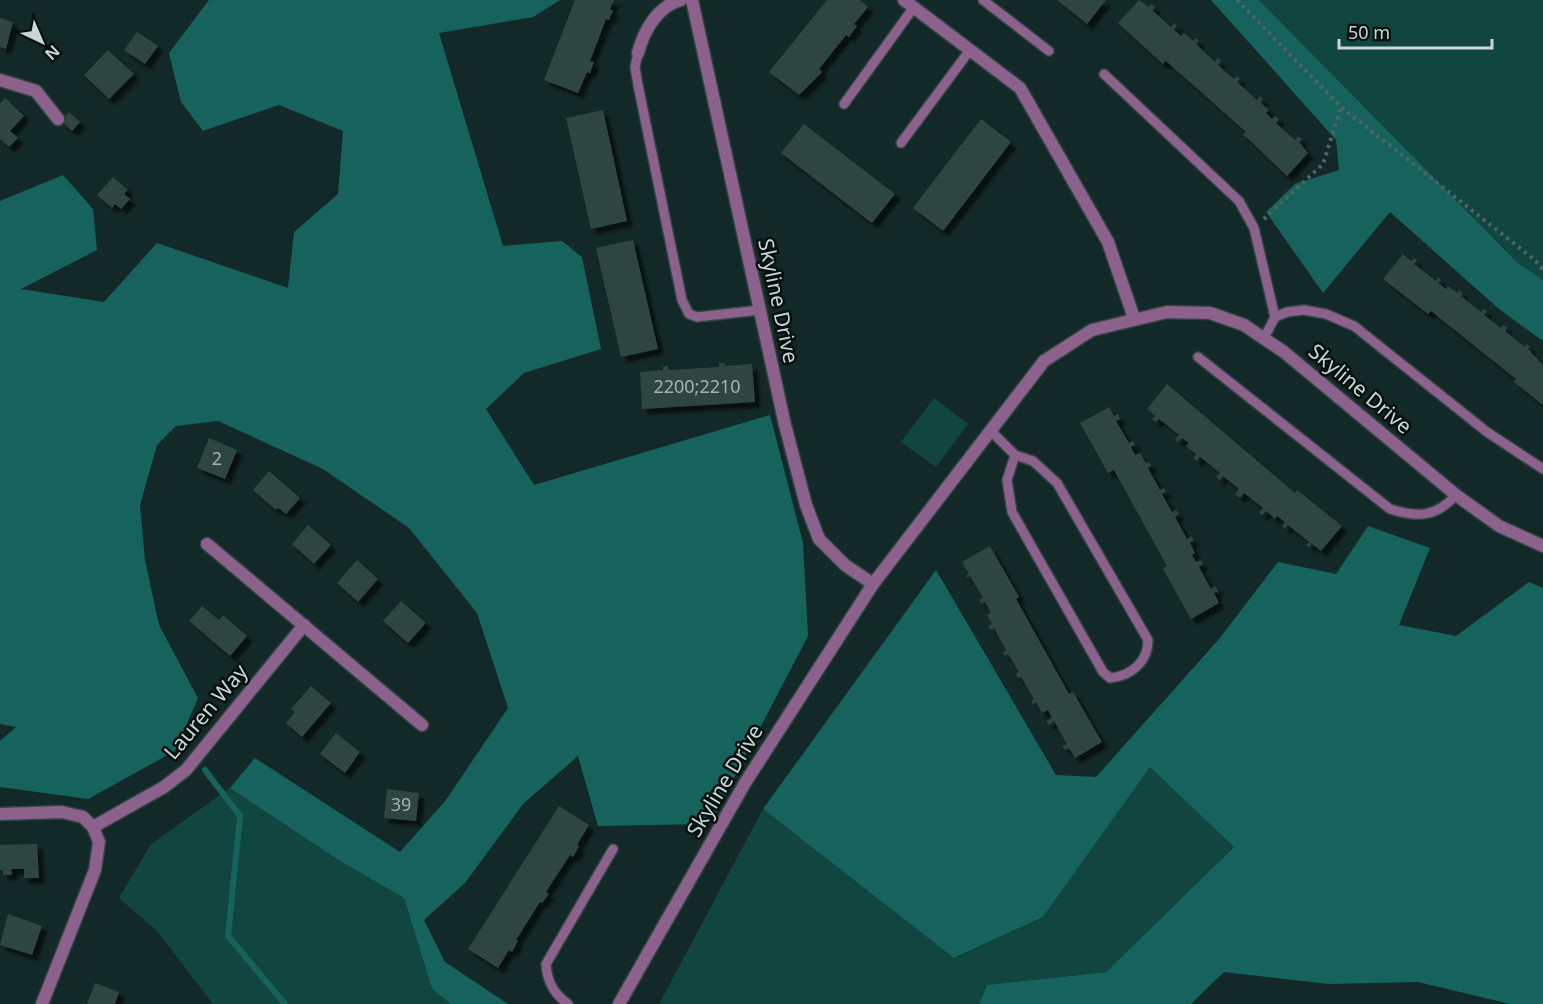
<svg xmlns="http://www.w3.org/2000/svg" width="1543" height="1004" font-family="'Noto Sans',sans-serif">
	<style>
		.green { fill: #104540 }
		.forest { fill: #16625c }
		.lines { fill: none; stroke-linecap: round; stroke-linejoin: round }
		.stream { stroke: #17635c; stroke-width: 6 }
		.building { fill: #2f4542; filter: url(#shadow) }
		.lane-casing { stroke: #304543; stroke-width: 12 }
		.street-casing { stroke: #304543; stroke-width: 15 }
		.path { stroke: #526462; stroke-width: 4; stroke-dasharray: 3 4.5; stroke-linecap: butt }
		.lane { stroke: #8c618b; stroke-width: 9 }
		.street { stroke: #8c618b; stroke-width: 12 }
		.labels { text-anchor: middle; stroke-width: 5; stroke-linejoin: round; paint-order: stroke }
		.number-label { font-size: 18px; fill: #a2b2b0 }
		.street-label { font-size: 21px; fill: #c9d6d4; stroke: #07100f }
	</style>
	<defs>
		<filter id="shadow"><feDropShadow dx="5.5" dy="5.5" stdDeviation="1.5" flood-color="#0009"/></filter>
	</defs>
	<rect width="100%" height="100%" fill="#132927"/>
	<!-- green -->
	<g class="green">
		<path d="M1259,0H1543V280L1517,262Z"/>
		<path d="M934,398L968,424L936,467L901,442Z"/>
		<path d="M1150,766L1234,847L1106,972L987,985L979,1004H659L763,809L955,958L1043,917Z"/>
		<path d="M230,788L404,898L432,989L451,1004H213L157,931L119,898L151,844Z"/>
	</g>
	<!-- forest -->
	<g class="forest">
		<path d="M209,0H560L533,17L439,33L503,246L562,241L582,257L601,349L524,373L486,409L534,485L770,415L803,543L808,636L710,824L598,826L578,756L523,804L465,883L424,920L445,962L508,1004H451L432,989L404,898L334,857L230,788L255,758L400,852L446,800L508,708L477,613L409,528L323,469L218,421L176,426L157,445L140,505L145,560L159,625L198,698L175,751L88,799L0,787V741L16,727L0,724V201L63,175L93,209L97,250L21,289L104,302L157,243L288,288L294,232L338,194L343,131L279,105L203,131L181,102L169,53Z"/>
		<path d="M1211,0H1259L1517,262L1543,280V341L1499,309L1390,212L1323,293L1266,212L1295,184L1339,170L1336,140Z"/>
		<path d="M1368,526L1430,548L1399,625L1456,636L1529,582L1543,588V1004H1510L1418,982L1328,984L1224,972L1191,1004H979L987,985L1106,972L1234,847L1150,767L1043,917L954,958L763,809L936,570L1056,775L1096,777L1219,639L1278,562L1336,574Z"/>
	</g>
	<g class="lines">
		<!-- stream -->
		<g class="stream">
			<path d="M0,567L90,638L174,739"/>
			<path d="M205,770L240,816L228,936L285,1004"/>
		</g>
	</g>
	<!-- building -->
	<g class="building">
		<path d="M575,0H614L610,9L613,11L609,20L606,19L590,61L594,62L590,73L587,72L578,93L544,80Z"/>
		<path d="M827,0H860L868,7L854,24L857,26L849,37L846,35L819,69L822,72L799,95L769,72Z"/>
		<path d="M1057,0H1106L1087,24Z"/>
		<path d="M1139,0L1149,7L1151,4L1155,7L1152,10L1171,27L1174,23L1177,26L1174,30L1181,36L1184,33L1193,41L1196,38L1199,41L1196,44L1215,62L1218,58L1221,61L1218,65L1234,79L1237,76L1240,79L1237,82L1257,100L1260,96L1263,99L1260,102L1269,110L1266,113L1272,119L1275,116L1279,119L1276,123L1295,140L1298,136L1302,139L1299,142L1308,153L1287,176L1243,134L1246,132L1166,61L1163,64L1118,23Z"/>
		<path d="M0,18L13,22L6,49L0,47Z"/>
		<path d="M137,32L158,46L145,64L124,50Z"/>
		<path d="M108,50L134,74L109,99L84,75Z"/>
		<path d="M5,98L24,116L10,131L18,138L9,147L0,139V104Z"/>
		<path d="M603,110L627,221L591,229L566,118Z"/>
		<path d="M69,112L80,122L72,131L61,121Z"/>
		<path d="M981,119L1011,142L943,231L913,208Z"/>
		<path d="M804,124L895,194L872,223L781,153Z"/>
		<path d="M113,177L128,190L124,194L130,199L121,209L115,204L112,208L97,195Z"/>
		<path d="M633,240L658,349L621,357L596,248Z"/>
		<path d="M1403,254L1411,261L1414,258L1417,260L1414,264L1436,281L1438,277L1441,280L1438,283L1446,289L1448,286L1457,293L1459,290L1463,293L1461,296L1481,312L1483,309L1487,311L1484,315L1501,328L1503,325L1507,327L1505,331L1525,347L1527,344L1530,347L1528,349L1543,365V405L1514,382L1516,379L1431,311L1428,314L1383,279Z"/>
		<path d="M719,363H725V366L752,364L755,402L642,409L640,372L663,370V367L668,366L669,370L719,367Z"/>
		<path d="M1167,384L1295,493L1297,490L1342,526L1321,551L1312,544L1309,547L1306,545L1309,542L1288,525L1285,529L1282,526L1285,522L1277,516L1275,519L1266,511L1262,515L1259,513L1263,508L1244,493L1240,498L1235,494L1239,489L1223,476L1220,480L1216,477L1220,473L1200,457L1197,461L1193,458L1196,454L1186,446L1189,443L1182,438L1178,442L1175,439L1179,435L1159,419L1156,422L1152,419L1155,416L1147,409Z"/>
		<path d="M1109,407L1114,416L1118,414L1120,419L1116,421L1129,443L1133,441L1135,445L1131,447L1135,455L1140,453L1146,463L1149,462L1151,466L1148,468L1160,490L1164,488L1166,492L1162,494L1172,512L1176,510L1179,514L1175,517L1187,539L1191,536L1194,540L1190,543L1195,553L1192,555L1196,562L1201,560L1203,564L1199,567L1211,589L1215,586L1218,591L1214,593L1219,603L1191,619L1163,569L1167,566L1114,470L1108,473L1080,423Z"/>
		<path d="M209,438L237,450L225,479L197,468Z"/>
		<path d="M269,471L300,498L286,514L278,508L276,510L253,490Z"/>
		<path d="M308,525L331,545L314,564L292,544Z"/>
		<path d="M990,546L1019,597L1016,599L1069,694L1073,692L1102,742L1075,758L1069,748L1065,750L1062,746L1067,744L1054,721L1049,725L1046,721L1052,718L1048,710L1042,713L1036,702L1033,704L1031,701L1034,699L1021,677L1018,678L1016,674L1019,672L1008,654L1005,656L1003,653L1006,650L994,628L991,630L988,626L992,624L987,615L991,613L985,602L981,604L979,600L983,598L970,576L967,578L966,576L969,574L962,562Z"/>
		<path d="M357,560L378,579L358,602L337,583Z"/>
		<path d="M401,601L426,623L408,643L383,621Z"/>
		<path d="M202,606L219,620L223,615L247,636L230,656L189,621Z"/>
		<path d="M311,686L331,703L302,737L286,723L295,712L291,709Z"/>
		<path d="M336,733L360,752L345,773L320,754Z"/>
		<path d="M387,789L419,793L416,821L384,818Z"/>
		<path d="M559,806L589,825L577,845L579,846L573,857L570,855L546,892L549,894L542,903L540,902L516,940L518,941L512,952L509,950L498,968L468,949Z"/>
		<path d="M37,844L39,878H24V869H11L12,875H3V870H0V845Z"/>
		<path d="M8,914L42,926L32,955L0,945Z"/>
		<path d="M95,983L119,992L115,1004H87Z"/>
	</g>
	<g class="lines">
		<defs>
			<g id="lane">
				<path d="M983,0L1049,51"/>
				<path d="M638,53L635,67L638,85L682,300L689,314L697,317L760,310"/>
				<path d="M1104,74L1239,201L1254,228L1275,317"/>
				<path d="M844,104L914,7"/>
				<path d="M901,143L970,50"/>
				<path d="M1264,338L1275,317L1287,312L1304,310L1326,314L1354,326L1487,432L1543,469"/>
				<path d="M1198,357L1390,509C1418,518 1436,517 1456,495"/>
				<path d="M991,431L1015,455L1033,461L1057,483L1148,640C1148,662 1131,676 1110,678L1103,672L1012,512L1007,480L1015,455"/>
				<path d="M568,1004C554,994 547,982 546,964L613,849"/>
			</g>
			<g id="street">
				<path d="M692,0L785,425L806,505L819,539L845,565L873,584"/>
				<path d="M904,0L1020,88L1108,242L1134,318"/>
				<path d="M638,53C644,30 658,6 681,0"/>
				<path d="M0,80L36,91L58,119"/>
				<path d="M207,544L422,725"/>
				<path d="M0,814L62,812L83,817L93,827L99,842L95,870L42,1004"/>
				<path d="M93,827L164,787L186,770L304,625"/>
				<path d="M619,1004L745,783L873,584L1044,361L1092,330L1167,312L1210,313L1244,325L1284,352L1456,495L1499,526L1543,546"/>
			</g>
		</defs>
		<!-- lane casing -->
		<use href="#lane" class="lane-casing"/>
		<!-- street casing -->
		<use href="#street" class="street-casing"/>
		<!-- path -->
		<g class="path">
			<path d="M1237,0L1341,107L1535,260L1543,270"/>
			<path d="M1264,219L1323,164L1341,107"/>
		</g>
		<!-- lane -->
		<use href="#lane" class="lane"/>
		<!-- street -->
		<use href="#street" class="street"/>
	</g>
	<g class="labels">
		<!-- number labels -->
		<g class="number-label">
			<text x="697" y="393">2200;2210</text>
			<text x="217" y="465">2</text>
			<text x="401" y="811">39</text>
		</g>
		<!-- street labels -->
		<g class="street-label">
			<text transform="translate(778 301) rotate(78)" y="7">Skyline Drive</text>
			<text transform="translate(1360 389) rotate(40)" y="7">Skyline Drive</text>
			<text transform="translate(206 712) rotate(-50)" y="7">Lauren Way</text>
			<text transform="translate(725 781) rotate(-59)" y="7">Skyline Drive</text>
		</g>
	</g>
	<!-- north arrow -->
	<g transform="translate(42 42) rotate(136)" stroke="#07100f" stroke-width="4.5" paint-order="stroke">
	<path d="M0-4.5L10 22L0 15L-10 22Z" fill="#c9d6d4"/>
	<text y="-9" font-size="16" font-weight="bold" text-anchor="middle" fill="#c9d6d4">N</text>
	</g>
	<!-- scale -->
	<path d="M1339 39v9h153v-9" fill="none" stroke="#c9d6d4" stroke-width="3"/>
	<text x="1348" y="39" font-size="18" fill="#c9d6d4" stroke="#07100f" stroke-width="4.5" paint-order="stroke">50 m</text>
</svg>
